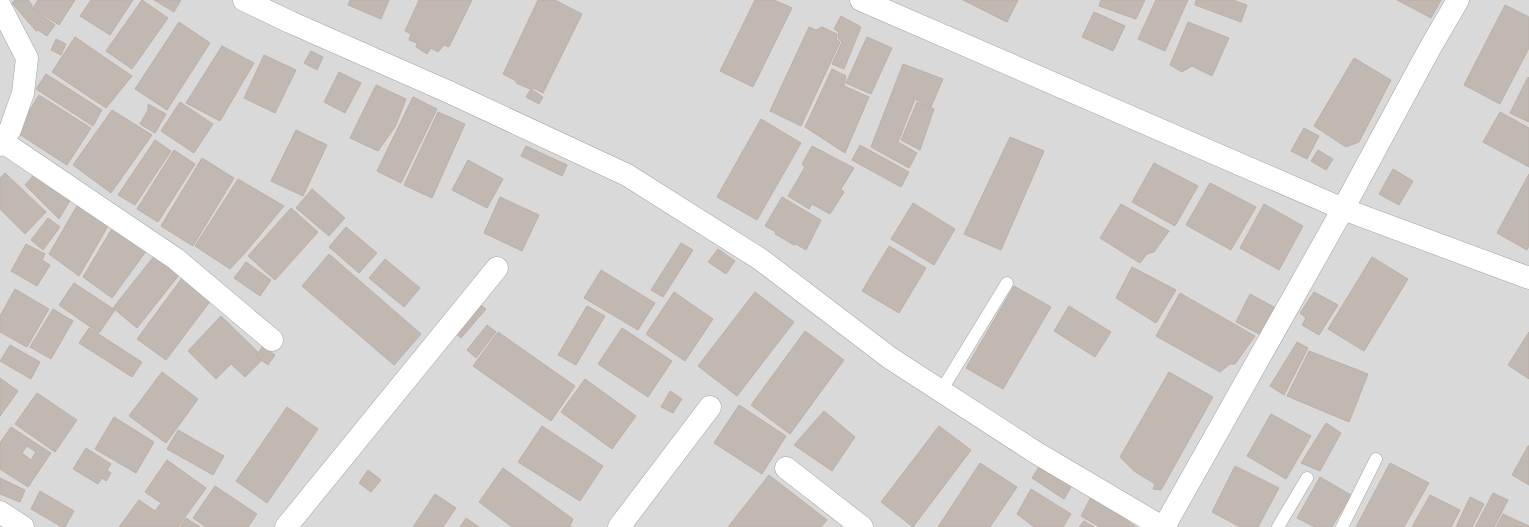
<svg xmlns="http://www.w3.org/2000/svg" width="1529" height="527" font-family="'PT Sans Narrow',sans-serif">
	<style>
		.residential { fill: #dad9d9 }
		.building { fill: #c1b8b2; stroke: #beafa5; fill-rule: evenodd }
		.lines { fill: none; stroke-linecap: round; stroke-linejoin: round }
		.service-casing { stroke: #a3a3a3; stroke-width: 13 }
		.minor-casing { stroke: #a3a3a3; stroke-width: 23 }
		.service { stroke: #fff; stroke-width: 12 }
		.minor { stroke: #fff; stroke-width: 22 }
	</style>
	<rect width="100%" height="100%" fill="#ede9e2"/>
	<!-- residential -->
	<rect class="residential" x="0" y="0" width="1529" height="527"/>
	<!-- building -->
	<g class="building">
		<path d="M15,0H28L32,5V8L55,25L47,36L38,30L36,31L12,3Z"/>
		<path d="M38,0H75L59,25L33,8Z"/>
		<path d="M91,0H133L110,35L80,16Z"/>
		<path d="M142,0L168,18L132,69L106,51Z"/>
		<path d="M154,0H181L174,12Z"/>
		<path d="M350,0H389L381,19L348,5Z"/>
		<path d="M419,0H472L449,47L444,45L438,52L431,48L427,54L416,47L417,43L409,40L411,34L405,31Z"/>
		<path d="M538,0H555L582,14L543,93L533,88L530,89L516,83V81L503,74Z"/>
		<path d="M755,0H774L792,8L753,87L720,71Z"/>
		<path d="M963,0H1018L1007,22Z"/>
		<path d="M1101,0H1145L1136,19L1099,6Z"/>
		<path d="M1156,0H1188L1165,51L1138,39Z"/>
		<path d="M1196,0H1233L1247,5L1241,22L1195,5Z"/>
		<path d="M1397,0H1441L1431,18Z"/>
		<path d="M1505,5L1529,17V48L1500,104L1464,85Z"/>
		<path d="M1094,12L1125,26L1113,51L1082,37Z"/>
		<path d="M841,16L861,27L844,69L832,64L842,42L838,38L839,32L834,29Z"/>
		<path d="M179,22L210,43L167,110L135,89Z"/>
		<path d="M1188,22L1229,38L1212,76L1192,66L1182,72L1170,65Z"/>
		<path d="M809,27L816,30L822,27L837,34L836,39L840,42L801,126L770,111Z"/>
		<path d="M75,37L132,76L106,108L52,72Z"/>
		<path d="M867,37L892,48L871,94L846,83Z"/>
		<path d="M56,39L66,44L61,55L51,50Z"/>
		<path d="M222,46L254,63L220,121L186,103Z"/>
		<path d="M311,51L323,57L317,70L304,63Z"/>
		<path d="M264,55L296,70L275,113L244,98Z"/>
		<path d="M1354,58L1391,80L1359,142L1346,147L1314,126Z"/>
		<path d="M903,64L943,79L931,107L915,99L898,142L917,153L909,168L871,147Z"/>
		<path d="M832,69L846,76L844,86L869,97L845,153L805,127Z"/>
		<path d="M339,72L361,83L345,113L324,102Z"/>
		<path d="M46,74L102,110L93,126L36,89Z"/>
		<path d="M1528,77L1529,78V122L1510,113Z"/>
		<path d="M376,85L406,99L395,127L378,151L350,138Z"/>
		<path d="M531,89L543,97L539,104L526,97Z"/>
		<path d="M39,95L91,128L67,165L16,132Z"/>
		<path d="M413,97L437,109L401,183L377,171Z"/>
		<path d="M180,102L213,124L194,153L161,131Z"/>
		<path d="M917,102L934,109L920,150L901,140Z"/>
		<path d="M148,104L166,114L155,133L140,124L148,110Z"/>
		<path d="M112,110L152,135L111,193L73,165Z"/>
		<path d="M438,112L465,124L432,198L404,185Z"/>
		<path d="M1500,112L1529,128V167L1483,142Z"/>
		<path d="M761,119L801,143L757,220L717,197Z"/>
		<path d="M1304,128L1319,136L1307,159L1291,151Z"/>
		<path d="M296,130L327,145L303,196L271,181Z"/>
		<path d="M1010,137L1044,151L1001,250L964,234Z"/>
		<path d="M155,140L171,151L135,205L118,195Z"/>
		<path d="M860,145L909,172L901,187L852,160Z"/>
		<path d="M526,146L567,165L562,176L521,156Z"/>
		<path d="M812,146L854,168L841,189L844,192L830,214L812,204L809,209L788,196L805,167L802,164Z"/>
		<path d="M174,150L195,164L158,222L137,209Z"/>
		<path d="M1318,150L1333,159L1326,170L1311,161Z"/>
		<path d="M202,158L234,178L193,246L161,226Z"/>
		<path d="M468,160L503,179L487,208L452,190Z"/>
		<path d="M1154,163L1198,186L1175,226L1132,202Z"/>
		<path d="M39,169L72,197L59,219L25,185Z"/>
		<path d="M1393,169L1413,181L1399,205L1379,194Z"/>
		<path d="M5,173L46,212L25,234L0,209V178Z"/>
		<path d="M1529,174V246L1527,250L1497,233Z"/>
		<path d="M238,179L284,206L245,253L230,269L195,246Z"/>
		<path d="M1210,183L1256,207L1231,250L1186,225Z"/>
		<path d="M312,189L345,218L329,236L296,208Z"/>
		<path d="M500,197L539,215L522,251L484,233Z"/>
		<path d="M782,197L821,220L806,250L796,244L794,245L775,234L776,232L765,226Z"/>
		<path d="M81,199L111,221L79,276L49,254Z"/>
		<path d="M913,203L955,229L934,265L891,239Z"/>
		<path d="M1121,204L1169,231L1154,252L1147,254L1140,263L1100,238Z"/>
		<path d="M1264,204L1303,226L1279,270L1240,248Z"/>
		<path d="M291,208L318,232L275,280L248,256Z"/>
		<path d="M48,218L60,227L43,250L31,240Z"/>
		<path d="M113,227L147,250L112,298L83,277Z"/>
		<path d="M346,227L377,253L359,273L329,247Z"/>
		<path d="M681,243L693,250L663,297L651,290Z"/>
		<path d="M26,244L45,254L42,260L50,265L37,286L11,271Z"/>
		<path d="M889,246L926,268L899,313L862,291Z"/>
		<path d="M718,249L735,261L726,274L708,262Z"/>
		<path d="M329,254L421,334L394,365L302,286Z"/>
		<path d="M155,255L179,275L137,328L113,308Z"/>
		<path d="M1372,257L1408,279L1364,351L1328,329Z"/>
		<path d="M385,259L420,288L404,307L369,278Z"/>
		<path d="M246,262L271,280L260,296L234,278Z"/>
		<path d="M1132,267L1176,290L1156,323L1116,298Z"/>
		<path d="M601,270L655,303L638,330L584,298Z"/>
		<path d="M185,274L214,296L166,360L137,339Z"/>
		<path d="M74,283L115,310L99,333L59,305Z"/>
		<path d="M1014,286L1051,307L1003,389L966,368Z"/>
		<path d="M15,289L49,309L27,347L0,332V316Z"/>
		<path d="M674,292L713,319L685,361L646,334Z"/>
		<path d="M755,292L794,322L737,396L698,366Z"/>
		<path d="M1314,292L1338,305L1319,335L1302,325L1306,318L1300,313Z"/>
		<path d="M1180,293L1255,336L1235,364H1230L1220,372L1156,336Z"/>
		<path d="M1250,294L1274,307L1259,334L1236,322Z"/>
		<path d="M477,302L486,309L461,338L453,331Z"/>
		<path d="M587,306L605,316L576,365L558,355Z"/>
		<path d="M1069,306L1111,332L1095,357L1054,331Z"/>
		<path d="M53,309L73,321L51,359L30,347Z"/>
		<path d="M221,316L264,358L245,377L231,364L216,379L188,351Z"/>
		<path d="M487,325L496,332L476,358L467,350Z"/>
		<path d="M89,328L142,362L132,377L79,343Z"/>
		<path d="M622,328L672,361L648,397L598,364Z"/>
		<path d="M805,331L844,360L790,434L751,405Z"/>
		<path d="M498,332L575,386L551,421L473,366Z"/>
		<path d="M1529,332V379L1508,365Z"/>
		<path d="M1297,342L1308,348L1284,395L1270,386Z"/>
		<path d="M10,345L40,362L31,379L0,361Z"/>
		<path d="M263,346L275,355L268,365L256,356Z"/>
		<path d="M1309,351L1368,374L1349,422L1287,396Z"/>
		<path d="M162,372L198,399L166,443L129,416Z"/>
		<path d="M1169,372L1213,397L1161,490L1153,489L1155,484L1134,471L1120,457Z"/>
		<path d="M0,378L18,391L0,416Z"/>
		<path d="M585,379L636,416L612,449L561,412Z"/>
		<path d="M670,391L682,399L673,413L661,407Z"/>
		<path d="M37,393L77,420L55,452L15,424Z"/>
		<path d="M739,405L786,436L762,474L714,443Z"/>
		<path d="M287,407L318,429L267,503L236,481Z"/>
		<path d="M824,411L855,437L832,471L794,445Z"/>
		<path d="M1271,414L1311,436L1286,479L1247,456Z"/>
		<path d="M114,417L154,442L136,473L95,449Z"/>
		<path d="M1326,423L1341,433L1320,471L1301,463Z"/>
		<path d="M542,426L603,466L580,501L518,462Z"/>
		<path d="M939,426L971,450L913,527L881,502Z"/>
		<path d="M11,427L51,453L28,487L0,469V443ZM27,446L36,452L31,460L22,453Z"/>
		<path d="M178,430L224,456L213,475L167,449Z"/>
		<path d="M1528,446H1529V485L1512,475Z"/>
		<path d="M86,448L111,464L107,470L111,473L106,481L102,478L98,484L73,469Z"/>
		<path d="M167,460L206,488L178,527H119L139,500L155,511L161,503L145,492Z"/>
		<path d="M980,463L1017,487L990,527H938Z"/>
		<path d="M1390,463L1429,483L1404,527H1356Z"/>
		<path d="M1040,465L1072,485L1064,499L1032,478Z"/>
		<path d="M1235,466L1279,488L1258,527H1240L1212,512Z"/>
		<path d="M503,468L573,519L570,526L572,527H512L479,502Z"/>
		<path d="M368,470L381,480L371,492L359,483Z"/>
		<path d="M769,475L827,520L821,527H728Z"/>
		<path d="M1320,477L1351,495L1332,527H1315L1297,518Z"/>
		<path d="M0,478L25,490L20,502L0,494Z"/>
		<path d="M215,486L257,514L248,527H206L193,518Z"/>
		<path d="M1031,489L1071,514L1063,527H1034L1017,514Z"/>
		<path d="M40,491L74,511L65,527H62L31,509Z"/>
		<path d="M1493,493L1508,500L1494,527H1475Z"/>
		<path d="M435,494L456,508L443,527H413Z"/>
		<path d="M1092,495L1136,527H1100L1081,516Z"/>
		<path d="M1430,495L1460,510L1451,527H1412Z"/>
		<path d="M1470,497L1484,504L1472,527H1456Z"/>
		<path d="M1503,514L1529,526V527H1496Z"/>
		<path d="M186,518L200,527H180Z"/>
		<path d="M466,518L479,527H460Z"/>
		<path d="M1084,521L1094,527H1079Z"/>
	</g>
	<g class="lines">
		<defs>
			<g id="service">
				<path d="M941,391L1007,283"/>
				<path d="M1278,527L1307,478"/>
				<path d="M1342,527L1376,459"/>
			</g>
			<g id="minor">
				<path d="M244,0L290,22L449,92L627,175L760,259L890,358L1035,452L1162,527"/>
				<path d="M861,0L1343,209L1529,278"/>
				<path d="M0,6L27,58L23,93L10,130L0,145"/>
				<path d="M3,142L176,259L272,340"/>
				<path d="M786,468L862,527"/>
				<path d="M0,512L23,527"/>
				<path d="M286,527L497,268"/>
				<path d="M619,527L710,407"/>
				<path d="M1164,527L1343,209L1430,48L1458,0"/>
			</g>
		</defs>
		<!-- service casing -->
		<use href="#service" class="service-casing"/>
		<!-- minor casing -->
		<use href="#minor" class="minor-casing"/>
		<!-- service -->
		<use href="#service" class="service"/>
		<!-- minor -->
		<use href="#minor" class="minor"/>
	</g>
</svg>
